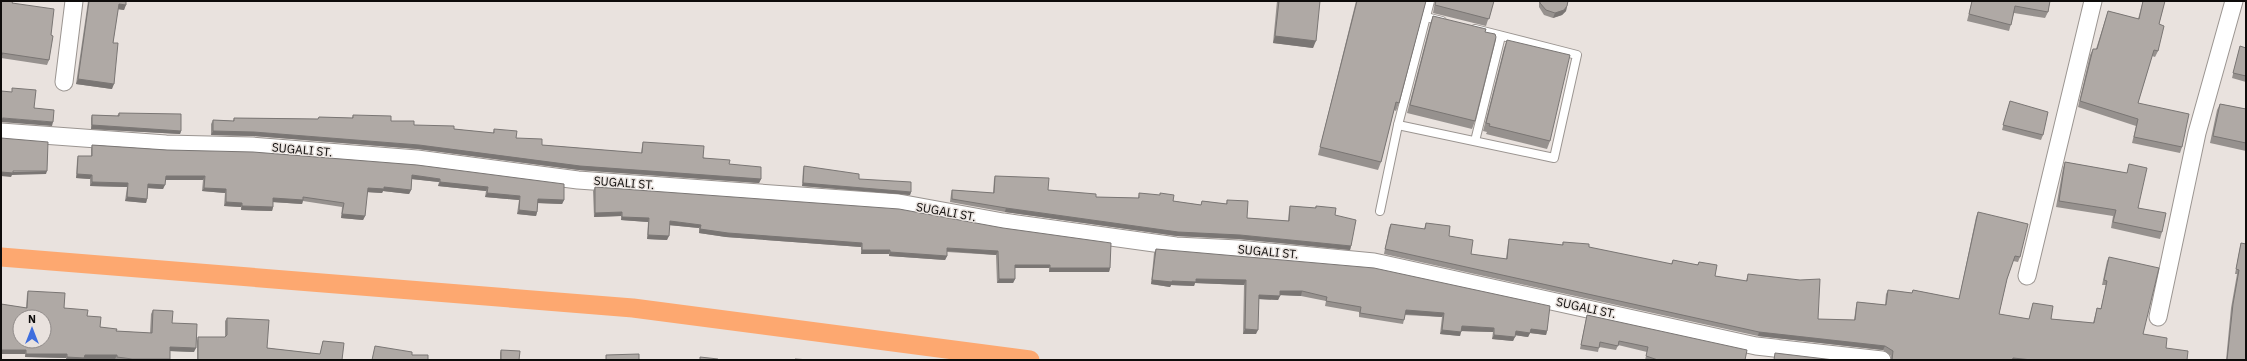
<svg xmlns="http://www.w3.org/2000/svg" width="2247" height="361" font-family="'IBM Plex Sans',sans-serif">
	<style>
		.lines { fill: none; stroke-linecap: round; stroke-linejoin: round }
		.canal { stroke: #fda870; stroke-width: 19 }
		.service-casing { stroke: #9b9591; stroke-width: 10 }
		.minor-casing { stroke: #9b9591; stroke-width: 19 }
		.service { stroke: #fff; stroke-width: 8 }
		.minor { stroke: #fff; stroke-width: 17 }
		.wall { fill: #96918e }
		.shaded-wall { fill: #7a7674 }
		.building { fill: #afa9a5; stroke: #7a7674; fill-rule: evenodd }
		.labels { text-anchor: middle; stroke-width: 3; stroke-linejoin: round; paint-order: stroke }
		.street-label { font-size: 12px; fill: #0e0c0b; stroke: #e9e2de }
	</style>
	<rect width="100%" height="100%" fill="#e9e2de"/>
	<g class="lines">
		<!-- canal -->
		<path class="canal" d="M1,257L633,308L1030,360"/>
		<defs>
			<g id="service">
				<path d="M1426,17L1442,21"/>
				<path d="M1398,125L1554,158L1577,55L1475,29"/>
				<path d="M1475,141L1501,36"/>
				<path d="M1380,211L1398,125L1430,1"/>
			</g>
			<g id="minor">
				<path d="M64,82L74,1"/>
				<path d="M1,132L166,144L252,146L417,159L578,180L899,203L1003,222L1176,246L1238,249L1374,262L1756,346L1882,360"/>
				<path d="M2027,276L2093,1"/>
				<path d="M2158,317L2197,133L2234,1"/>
			</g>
		</defs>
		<!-- service casing -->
		<use href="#service" class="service-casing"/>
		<!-- minor casing -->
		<use href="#minor" class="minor-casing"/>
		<!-- service -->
		<use href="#service" class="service"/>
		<!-- minor -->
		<use href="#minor" class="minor"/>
	</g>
	<!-- wall -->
	<g class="wall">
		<path d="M1,1L12,3L51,35L49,60L47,65L1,58Z"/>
		<path d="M88,1H126L124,10L118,9L113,43L112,89L76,84Z"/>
		<path d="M1277,1H1320L1313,48L1273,43Z"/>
		<path d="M1356,1H1426L1399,103L1396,111L1394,110L1381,162L1378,170L1318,155Z"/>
		<path d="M1435,1H1494L1486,26L1433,13Z"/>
		<path d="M1539,1H1568L1566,11L1562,15L1553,18L1544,15L1539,7Z"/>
		<path d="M1972,1H2050L2048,12L2045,18L2014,13L2009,31L1967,21Z"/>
		<path d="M2143,1H2165L2159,24L2158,51L2155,57L2152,56L2138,103L2182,147L2180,153L2132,143L2136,126L2078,107L2090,55L2093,49H2096L2108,11L2138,19Z"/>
		<path d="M1433,16L1475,121L1472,129L1407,113L1430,24Z"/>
		<path d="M1507,40L1550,141L1547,149L1486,134L1487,132L1483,131L1504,48Z"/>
		<path d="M2240,46L2246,48V82L2232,78Z"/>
		<path d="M2010,101L2043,135L2041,140L2002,130Z"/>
		<path d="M2220,104L2246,109V151L2210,143L2217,110Z"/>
		<path d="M119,113L181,131L180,134L91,129V118L92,115L117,116Z"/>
		<path d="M353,115L414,125L493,133L494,129L516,138L542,145L641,153L642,146L643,142L729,164L761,179L759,183L579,170L418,149L253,136L211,135V124L213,120L233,121L234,118L318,119L319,117L352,118Z"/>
		<path d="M92,145L167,150L417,165L564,200L562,204L538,203L537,212L536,216L517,214L519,200L485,197L486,191L438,186L439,182L412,179L411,190L409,194L383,191L382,193L367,192L365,216L363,220L341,218L342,207L303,201L302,204L273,202V207L272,211L241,210V207L224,206L225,193L202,191L203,180H165L163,189L148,188L147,199L146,203L125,201L127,187L90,186V179L76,178L77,160L78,156H91V149Z"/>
		<path d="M2065,162L2127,173L2129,164L2138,208L2162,232L2160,239L2111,228L2113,216L2056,207L2063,168Z"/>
		<path d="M804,166L859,179L911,192L910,195L802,186L803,169Z"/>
		<path d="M995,176L1048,190L1096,197L1138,198L1139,193L1173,201L1201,205L1202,201L1226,204L1227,200L1247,218L1288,221L1289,210L1290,206L1315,208L1316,206L1335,215L1351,246L1350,250L1239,239L1177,236L1005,212L950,202L951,194L952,190L993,193L994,179Z"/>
		<path d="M595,187L1110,268L1109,272H1049V268H1015V279L1013,283H997L996,255L947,252V256L945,260L889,256V254H861V247L726,237L699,233V228L669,225L667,240L647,239L648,222L621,220V216L594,217L593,191Z"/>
		<path d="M1978,212L2020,257L2018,262L2013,261L2007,279L1999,314L2029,319L2033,303L2051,319L2093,323L2097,308H2101L2106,285H2102L2107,261L2109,257L2143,334L2166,348L2187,360H1891V356L1883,350L1758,336L1384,254L1389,228L1391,224L1424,229L1426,223L1449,236L1471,254L1506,259L1508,243L1509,239L1562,245L1563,242L1671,264L1673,260L1697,265L1699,262L1715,276L1746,281L1748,274L1818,319L1854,320L1856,306L1857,302L1885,305L1886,294L1888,290L1912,293L1913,290L1959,299L1976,217Z"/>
		<path d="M2246,240V360H2226L2231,308L2237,274H2235L2240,247L2241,243L2245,244Z"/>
		<path d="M1156,249L1547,331L1546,335L1530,333L1528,337L1515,335L1513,341L1492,339L1493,332L1461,331L1460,336L1440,334L1442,317L1405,315L1403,324L1359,317V312L1325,306L1326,301L1301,296L1280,295L1278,300L1259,299L1256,334H1243L1244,285L1195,283L1194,286L1171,285L1170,287L1151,284L1154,253Z"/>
		<path d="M28,291L64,308L87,316L100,327L116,331L150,333L151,314L153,310L172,323L194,352L170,351V360H115V359H84V360H66V358L25,357V354H1V304L26,308L27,294Z"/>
		<path d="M1587,315L1745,360H1645L1647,352L1618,345L1616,350L1599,347L1598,352L1580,349L1586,319Z"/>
		<path d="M227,318L267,348L320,354L323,341L342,360H197V341L198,337H225V321Z"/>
		<path d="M501,350L519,360H500V353Z"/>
	</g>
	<!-- shaded-wall -->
	<g class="shaded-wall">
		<path d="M119,4L126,5L124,10L117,9Z"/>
		<path d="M1567,6L1566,11L1562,15L1553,18L1555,13Z"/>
		<path d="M1275,36L1316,41L1313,48L1273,43Z"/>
		<path d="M78,79L114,84L112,89L76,84Z"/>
		<path d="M3,118L53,122L52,126L1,122V119Z"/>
		<path d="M92,125L181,131L180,134L91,129Z"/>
		<path d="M213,131L254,132L419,145L761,179L759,183L579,170L418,149L253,136L211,135Z"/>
		<path d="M47,171L46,174L12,175L11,177L1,176V172Z"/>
		<path d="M77,174L92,175L90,179L76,178Z"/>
		<path d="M412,175L440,179L439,182L411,179Z"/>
		<path d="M166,176H205L203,180H164Z"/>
		<path d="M92,182L128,183L127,187L90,186Z"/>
		<path d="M440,182L488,187L486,191L438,186Z"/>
		<path d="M803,183L911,192L910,195L802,186Z"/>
		<path d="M148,184L165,185L163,189L147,188Z"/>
		<path d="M384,187L411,190L409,194L383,191L382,193L366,192L368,188Z"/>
		<path d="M204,188L226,189L225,193L202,191Z"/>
		<path d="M487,193L520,196L519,200L485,197Z"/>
		<path d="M127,197L147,199L146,203L125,201Z"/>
		<path d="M273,198L303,200L302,204L272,202Z"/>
		<path d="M538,199L564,200L562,204L537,203Z"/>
		<path d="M226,202L242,203L241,207L224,206Z"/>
		<path d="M242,206L273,207L272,211L241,210Z"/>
		<path d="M1006,208L1240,235L1351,246L1350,250L1239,239L1177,236L1005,212Z"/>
		<path d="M519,210L537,212L536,216L517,214Z"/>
		<path d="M622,212L621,216L594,217L595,213Z"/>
		<path d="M342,214L365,216L363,220L341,218Z"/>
		<path d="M622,217L649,218L648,222L621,220Z"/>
		<path d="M670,221L701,225L699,228L668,225Z"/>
		<path d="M700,229L862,243L861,247L726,237L699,233Z"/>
		<path d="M648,235L669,236L667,240L647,239Z"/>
		<path d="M947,248L998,251L996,255L946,251Z"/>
		<path d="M862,250H890L889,254H861Z"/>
		<path d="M890,252L947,256L945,260L889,256Z"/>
		<path d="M1015,265H1050L1049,268H1014Z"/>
		<path d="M1050,268H1110L1109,272H1049Z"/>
		<path d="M999,279H1015L1013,283H997Z"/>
		<path d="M1196,279L1246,280L1244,285L1195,283L1194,286L1171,285L1170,287L1151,284L1152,280L1172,281Z"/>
		<path d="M1280,291H1302L1301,296L1279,295Z"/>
		<path d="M1259,295L1280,296L1278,300L1258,299Z"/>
		<path d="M1406,310L1444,313L1442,317L1404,314Z"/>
		<path d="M1462,326L1494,328L1493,332L1460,331Z"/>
		<path d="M1245,329L1258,330L1256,334H1243Z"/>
		<path d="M1531,329L1547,331L1546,335L1530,333L1528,337L1514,335L1516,331Z"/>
		<path d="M1442,330L1461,332L1460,336L1440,334Z"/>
		<path d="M1759,332L1885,346L1883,350L1758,336Z"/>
		<path d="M1494,335L1515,337L1513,341L1492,339Z"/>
		<path d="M170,347L196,348L194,352L169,351Z"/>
		<path d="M1,350H26L25,354H1Z"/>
		<path d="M26,354H67L66,358L25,357Z"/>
		<path d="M85,355H117L115,359H84V360H66L67,357Z"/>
		<path d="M2013,358L2032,360H2012Z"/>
		<rect x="132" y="359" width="38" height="1"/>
	</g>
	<!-- building -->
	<g class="building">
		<path d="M1,1H13L12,3L54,9L51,35L53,36L49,60L2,53V55H1Z"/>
		<path d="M89,1H126V5L119,4L113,43H118L114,84L78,79Z"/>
		<path d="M1279,1H1320L1316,41L1275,36Z"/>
		<path d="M1357,1H1426L1399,103L1396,102L1381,162L1320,147Z"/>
		<path d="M1436,1H1494L1489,19L1435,5Z"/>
		<path d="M1540,1H1568L1567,6L1564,10L1555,13L1546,10L1540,3Z"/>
		<path d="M1972,1H2050L2048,12L2015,6L2011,25L1969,14Z"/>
		<path d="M2143,1H2165L2159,24L2164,26L2158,51L2154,50L2138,103L2189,114L2182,147L2134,137L2138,119L2080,101L2093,49H2097L2108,11L2139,19Z"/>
		<path d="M1433,16L1486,29L1485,32L1495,34L1496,37L1475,121L1410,105Z"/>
		<path d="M1507,40L1570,55L1550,141L1489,126L1490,124L1486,123Z"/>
		<path d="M2240,46L2246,48V76L2233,73Z"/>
		<path d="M12,88L36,90L34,108L54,110L53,122L3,118L1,119V91L12,92Z"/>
		<path d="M2010,101L2048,112L2043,135L2003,125Z"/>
		<path d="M2220,104L2246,109V143L2213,136Z"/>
		<path d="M119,113L181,114V131L92,125V115L119,116Z"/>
		<path d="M353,115L391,116V121H414V125L454,126V129L494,133V129L517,131L516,138L542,139V145L642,153L643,142L704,146L703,158L730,160L729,164L761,167V179L580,166L419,145L254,132L213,131V120L234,121V118L318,119L319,117L353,118Z"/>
		<path d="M1,138L48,142L47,171H13V173L1,172Z"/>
		<path d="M92,145L167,150L253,152L417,165L564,184V200L538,199L537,212L519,210L520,196L487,193L488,187L440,182V179L412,175L411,190L384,187V189L368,188L365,216L342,214L344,203L303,197V200L273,198V207L242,206V203L226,202V189L204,188L205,176H166L165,185L148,184L147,199L127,197L128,183L92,182V175L77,174L78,156H92Z"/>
		<path d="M2065,162L2127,173L2129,164L2147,168L2138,208L2166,213L2162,232L2113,222L2116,210L2059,201Z"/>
		<path d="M804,166L859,174V179L911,182V192L803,183Z"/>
		<path d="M995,176L1049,178L1048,190L1096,194V197L1139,198V193L1160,195V193L1174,195L1173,201L1201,205L1202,201L1227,204V200L1248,201L1247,218L1289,221L1290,206L1316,208V206L1336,208L1335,215L1356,220L1351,246L1240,235L1178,232L1006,208L952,199V190L994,193Z"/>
		<path d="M595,187L899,209L1003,228L1111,243L1110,268H1050V265H1015V279H999L998,251L947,248V256L890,252V250H862V243L728,233L700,229L701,225L670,221L669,236L648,235L649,218L622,217V212L595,213Z"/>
		<path d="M1978,212L2028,224L2020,257L2015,256L2007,279L1999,314L2029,319L2033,303L2053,306L2051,319L2094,323L2097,308L2101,309L2107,281L2104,280L2109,257L2159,268L2143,334L2167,338L2166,348L2188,351L2187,360H2032L2013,358L2012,360H1892L1893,351L1885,346L1759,332L1385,249L1391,224L1425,229L1426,223L1450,226L1449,236L1473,240L1471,254L1507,259L1509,239L1563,245V242L1589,244V247L1672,264L1673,260L1698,265L1699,262L1717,265L1715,276L1747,281L1748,274L1800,280L1820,279L1818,319L1855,320L1857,302L1886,305L1888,290L1912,293L1913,290L1959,299Z"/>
		<path d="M2241,243L2246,244V360H2227L2233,304L2239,270L2236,269Z"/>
		<path d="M1156,249L1374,268L1550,306L1547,331L1531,329L1530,333L1516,331L1515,337L1494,335V328L1462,326L1461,332L1442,330L1444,313L1406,310L1404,320L1360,313L1361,307L1326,301L1327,297L1302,291H1280V296L1259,295L1258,330L1245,329L1246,280L1196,279V282L1172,281V282L1152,280Z"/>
		<path d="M28,291L65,293L64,308L88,310L87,316L101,317L100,327L117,329L116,331L152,333L153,310L173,311L172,323L197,324L196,348L170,347V359H132L117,357V355H85L84,358L67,357V354H26V350H1V304L27,308ZM20,317H44V341H20Z"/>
		<path d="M1587,315L1747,350L1745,360H1658L1646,356L1648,347L1619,341L1618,346L1600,342L1599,348L1581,345Z"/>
		<path d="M227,318L269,320L267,348L320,354L323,341L344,343L342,360H198V337H225L227,335Z"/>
		<path d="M375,346L412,352V355H428V360H372Z"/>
		<path d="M501,350L520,351L519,360H501Z"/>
		<path d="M1775,353L1834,360H1774Z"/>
		<path d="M639,354V360H606V355Z"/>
		<path d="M700,357L718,359V360H700Z"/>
		<path d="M795,359L810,360H795Z"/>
	</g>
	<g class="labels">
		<!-- street labels -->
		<g class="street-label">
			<text transform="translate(302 150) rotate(5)" y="4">SUGALI ST.</text>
			<text transform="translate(624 183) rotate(4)" y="4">SUGALI ST.</text>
			<text transform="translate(946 212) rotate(10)" y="4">SUGALI ST.</text>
			<text transform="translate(1268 252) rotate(5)" y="4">SUGALI ST.</text>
			<text transform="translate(1586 308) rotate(12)" y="4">SUGALI ST.</text>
		</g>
	</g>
	<!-- border -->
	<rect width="2247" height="361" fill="none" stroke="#0e0c0b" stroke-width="4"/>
	<!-- north arrow -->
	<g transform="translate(32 329)"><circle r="19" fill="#e9e2de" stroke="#918c8a"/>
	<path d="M0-3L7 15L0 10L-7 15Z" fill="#3e6ede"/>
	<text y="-6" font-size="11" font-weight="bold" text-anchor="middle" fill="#0e0c0b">N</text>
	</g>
</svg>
